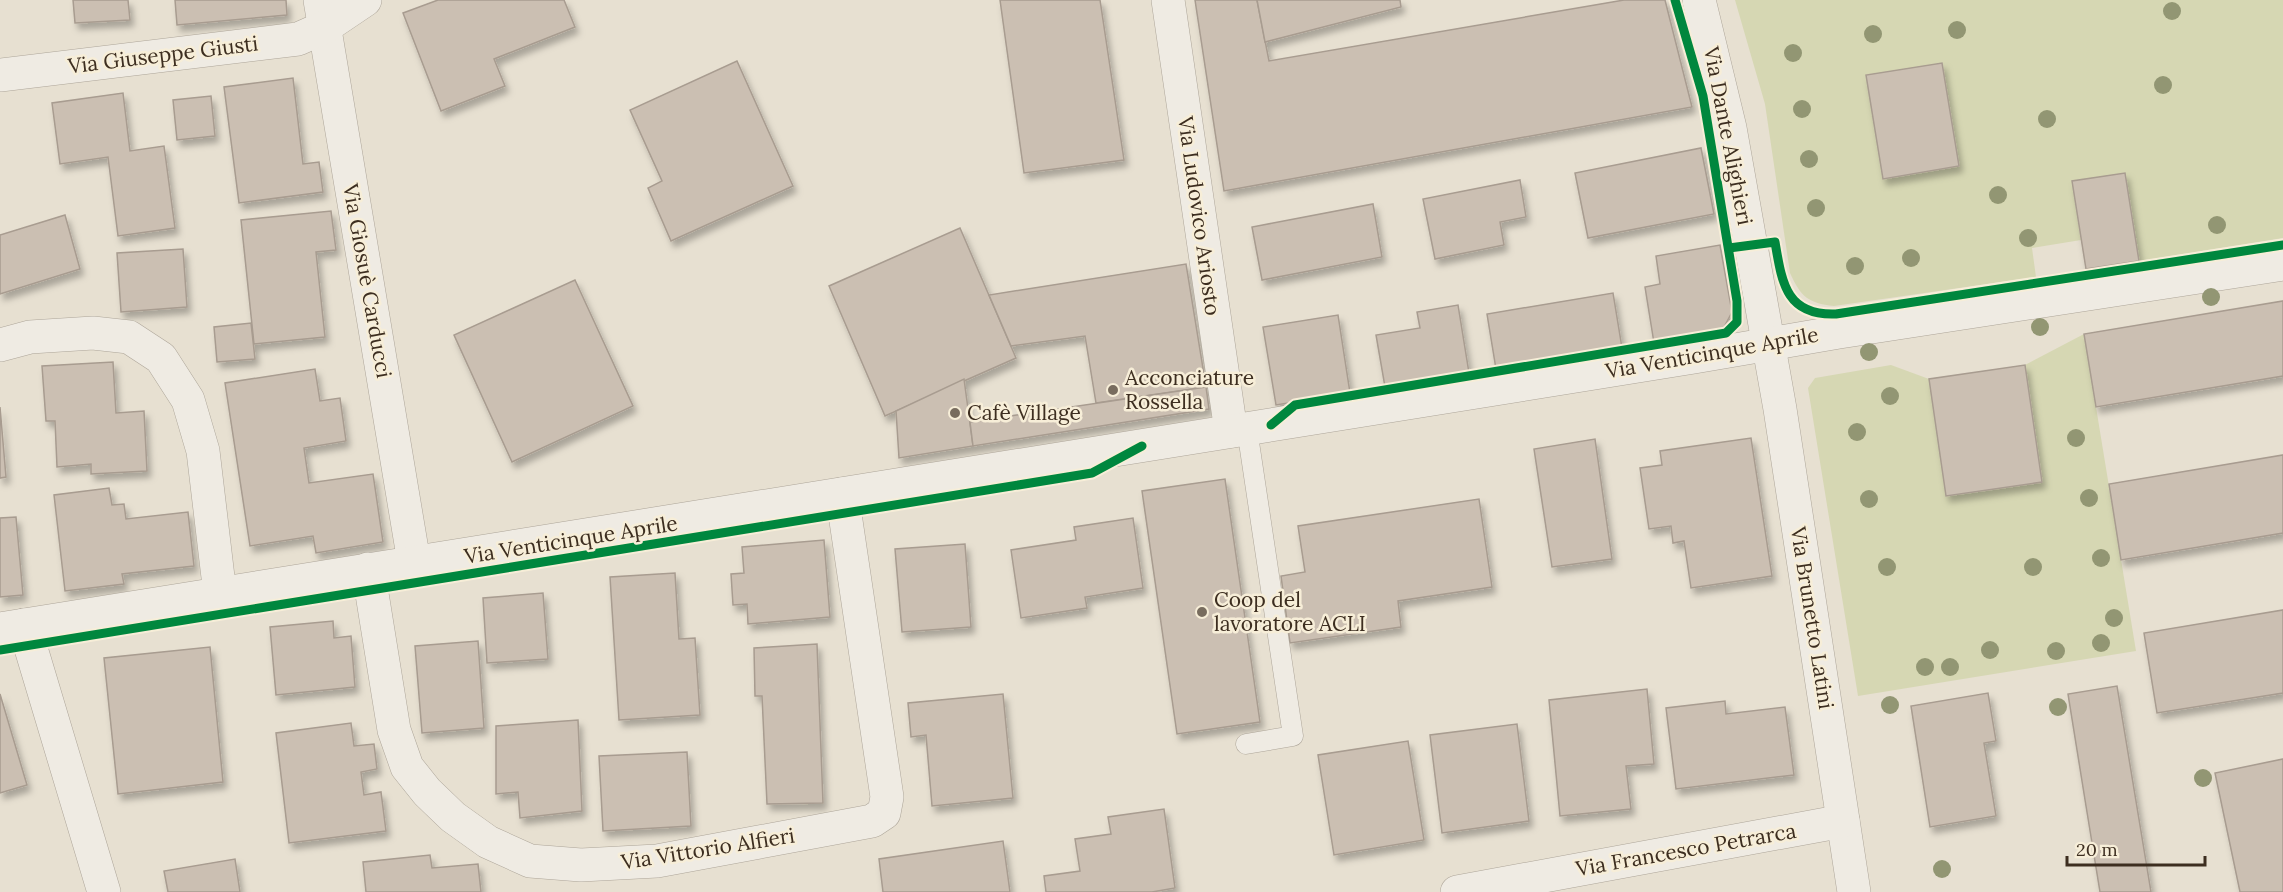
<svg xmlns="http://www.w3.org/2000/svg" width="2283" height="892" font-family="Lora,serif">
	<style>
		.green { fill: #d6d7b3 }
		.building { fill: #cbbfb2; stroke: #a89c90; stroke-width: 1.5; filter: url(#shadow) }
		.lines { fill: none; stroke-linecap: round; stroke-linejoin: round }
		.service-casing { stroke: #ada599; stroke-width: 21 }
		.minor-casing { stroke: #ada599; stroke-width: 34 }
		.service { stroke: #efebe3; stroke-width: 20 }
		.minor { stroke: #efebe3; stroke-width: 33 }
		.cycleway-casing { stroke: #f7eed8; stroke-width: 13 }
		.cycleway { stroke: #00873e; stroke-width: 9 }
		.tree { fill: #929673 }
		.poi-dot { fill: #786c5e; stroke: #f7eed8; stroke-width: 2 }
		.labels { text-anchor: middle; stroke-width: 5; stroke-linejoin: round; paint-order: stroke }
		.street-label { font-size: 21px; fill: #3d2e20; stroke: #f7eed8 }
		.poi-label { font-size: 21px; fill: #3d2e20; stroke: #f7eed8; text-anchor: start }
	</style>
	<defs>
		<filter id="shadow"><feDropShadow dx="3.5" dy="6" stdDeviation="3" flood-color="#0004"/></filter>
	</defs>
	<rect width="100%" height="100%" fill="#e7e0d1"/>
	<!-- green -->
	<g class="green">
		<path d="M1735,0H2283V238L2139,261L2072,181L2081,240L2032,248L2036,277L1834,306C1808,303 1801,297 1790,273L1765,104Z"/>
		<path d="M2084,334L2136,651L1858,696L1808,388L1815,378L1891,365L1929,379L1946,496L2042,482L2025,365Z"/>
	</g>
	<!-- building -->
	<g class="building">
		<path d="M73,0H128L130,20L75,23Z"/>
		<path d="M175,0H286L287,15L177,25Z"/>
		<path d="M438,0H564L575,27L494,59L505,86L441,111L403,13Z"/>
		<path d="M1000,0H1100L1124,160L1024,173Z"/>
		<path d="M1195,0H1257L1269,61L1624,0H1665L1692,107L1224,191Z"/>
		<path d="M1257,0H1400L1401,7L1265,42Z"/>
		<path d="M737,61L793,186L671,241L648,188L662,181L630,110Z"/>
		<path d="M1942,63L1959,166L1883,179L1866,75Z"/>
		<path d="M293,78L303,164L319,162L323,192L239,203L224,87Z"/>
		<path d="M123,93L130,151L164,146L175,228L118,236L108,157L60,164L52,103Z"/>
		<path d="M211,96L215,136L177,140L173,100Z"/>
		<path d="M1701,148L1714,214L1588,238L1575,173Z"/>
		<path d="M2125,173L2139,261L2086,269L2072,181Z"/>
		<path d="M1520,180L1526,217L1500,222L1504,245L1435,259L1423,199Z"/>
		<path d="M1373,204L1382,257L1262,280L1252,227Z"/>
		<path d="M331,211L336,250L316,252L325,337L254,344L241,220Z"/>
		<path d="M65,215L80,269L0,294V235Z"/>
		<path d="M960,228L1016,358L885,416L829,286Z"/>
		<path d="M1720,245L1732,312L1722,331L1654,343L1645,287L1660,284L1656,256Z"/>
		<path d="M183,249L187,307L121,312L117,253Z"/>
		<path d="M1186,264L1206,387L1096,403L1085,336L1011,346L989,295Z"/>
		<path d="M575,280L633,406L512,462L454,335Z"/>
		<path d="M1613,293L1622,348L1496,369L1487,314Z"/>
		<path d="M2283,301V376L2096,407L2084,334Z"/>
		<path d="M1458,305L1469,373L1385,387L1376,335L1420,328L1417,312Z"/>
		<path d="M1338,315L1350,393L1276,405L1263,327Z"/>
		<path d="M251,323L255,359L217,362L214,327Z"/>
		<path d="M113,362L116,413L144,411L147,471L91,474V464L57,467L55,421H46L42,366Z"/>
		<path d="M2025,365L2042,482L1946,496L1929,379Z"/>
		<path d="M315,369L320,401L340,398L346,441L304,448L309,483L373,474L383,542L316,553L313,536L250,546L225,383Z"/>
		<path d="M964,379L973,446L899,458L896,411Z"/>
		<path d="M1206,387L1209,409L973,446L970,422Z"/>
		<path d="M0,407L6,477L0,478Z"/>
		<path d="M1751,438L1772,576L1691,588L1684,541L1673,543L1671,526L1649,529L1640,468L1662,465L1660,451Z"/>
		<path d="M1595,439L1612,559L1552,567L1534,449Z"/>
		<path d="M2283,455V533L2121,560L2109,484Z"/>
		<path d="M1225,479L1260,722L1177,734L1142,491Z"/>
		<path d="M109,488L112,505L124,504L126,519L188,512L194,566L122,574L124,584L65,591L54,495Z"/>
		<path d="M1479,499L1492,587L1398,601L1401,627L1290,643L1281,576L1305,572L1298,526Z"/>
		<path d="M16,517L23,595L0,597V518Z"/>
		<path d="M1133,518L1143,588L1085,597L1087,608L1021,618L1011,550L1076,540L1074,527Z"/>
		<path d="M824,540L830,617L748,624L747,604L733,605L731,574L744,573L742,547Z"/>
		<path d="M965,544L971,627L902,632L895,549Z"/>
		<path d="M675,573L679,639L695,638L700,715L619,720L610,577Z"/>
		<path d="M543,593L548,659L487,663L483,598Z"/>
		<path d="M2283,610V693L2157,713L2144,633Z"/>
		<path d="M333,621L334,638L351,636L355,687L276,695L270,627Z"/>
		<path d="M478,641L484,728L422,733L415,646Z"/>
		<path d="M817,644L823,803L767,804L762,696H755L754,648Z"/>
		<path d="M210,647L223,782L118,794L104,658Z"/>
		<path d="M2117,686L2151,892H2100L2086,806L2068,694Z"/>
		<path d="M1647,689L1654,764L1626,766L1631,809L1560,816L1549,700Z"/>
		<path d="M1988,693L1996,741L1984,743L1996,816L1930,827L1911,706Z"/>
		<path d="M0,694L27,785L0,793Z"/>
		<path d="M1003,694L1013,798L932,806L926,735L911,737L908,703Z"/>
		<path d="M1725,701L1726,714L1785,707L1794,775L1676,789L1666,708Z"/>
		<path d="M578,720L582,811L520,818L518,792L496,794V726Z"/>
		<path d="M351,723L354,746L374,744L377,769L361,772L364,795L381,792L386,831L289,843L276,733Z"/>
		<path d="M1517,724L1529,821L1442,833L1430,735Z"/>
		<path d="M1408,741L1424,840L1334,855L1318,755Z"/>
		<path d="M687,752L691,826L603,831L599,756Z"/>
		<path d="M2283,759V892H2240L2215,773Z"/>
		<path d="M1164,809L1175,888L1152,892H1046L1044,876L1080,871L1075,839L1111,834L1108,817Z"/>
		<path d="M1003,841L1010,892H883L879,859Z"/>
		<path d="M430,855L432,868L478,864L481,892H366L363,862Z"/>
		<path d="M235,859L240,892H168L164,871Z"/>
	</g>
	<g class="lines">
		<defs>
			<path id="service" d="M1246,744L1293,736L1247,429"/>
			<g id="minor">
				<path d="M320,0L414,562"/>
				<path d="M1168,0L1231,431"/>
				<path d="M1699,0L1730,128L1780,409L1854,892"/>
				<path d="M0,75L298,39L325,27L365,0"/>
				<path d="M0,345L30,337L93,333L129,337L161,358L188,400L203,451L220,594"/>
				<path d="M368,569L394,730L407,767L427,792L453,817L488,842L530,861L581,865L657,861L872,821L884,813L887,797L842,494"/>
				<path d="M24,625L104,892"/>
				<path d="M0,629L1694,357L1839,332L2283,264"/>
				<path d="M1457,892L1843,821"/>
			</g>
		</defs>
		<!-- service casing -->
		<use href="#service" class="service-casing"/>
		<!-- minor casing -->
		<use href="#minor" class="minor-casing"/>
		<!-- service -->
		<use href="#service" class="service"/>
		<!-- minor -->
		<use href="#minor" class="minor"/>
		<defs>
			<g id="cycleway">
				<path d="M1729,248L1775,242C1782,283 1786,316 1836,314L2283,245"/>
				<path d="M1271,425L1295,405L1726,333L1737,322V301L1703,96L1675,0"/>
				<path d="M0,650L1092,473L1142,446"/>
			</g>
		</defs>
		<!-- cycleway casing -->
		<use href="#cycleway" class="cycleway-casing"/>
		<!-- cycleway -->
		<use href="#cycleway" class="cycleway"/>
	</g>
	<!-- trees -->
	<g class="tree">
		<circle cx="2172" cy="11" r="9"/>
		<circle cx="1957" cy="30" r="9"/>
		<circle cx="1873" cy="34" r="9"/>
		<circle cx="1793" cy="53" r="9"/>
		<circle cx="2163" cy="85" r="9"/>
		<circle cx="1802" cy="109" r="9"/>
		<circle cx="2047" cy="119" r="9"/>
		<circle cx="1809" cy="159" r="9"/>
		<circle cx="1998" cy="195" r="9"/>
		<circle cx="1816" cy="208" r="9"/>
		<circle cx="2217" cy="225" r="9"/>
		<circle cx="2028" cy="238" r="9"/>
		<circle cx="1911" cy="258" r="9"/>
		<circle cx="1855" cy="266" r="9"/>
		<circle cx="2211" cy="297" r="9"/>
		<circle cx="2040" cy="327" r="9"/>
		<circle cx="1869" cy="352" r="9"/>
		<circle cx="1890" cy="396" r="9"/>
		<circle cx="1857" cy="432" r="9"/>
		<circle cx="2076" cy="438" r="9"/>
		<circle cx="2089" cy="498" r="9"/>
		<circle cx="1869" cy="499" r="9"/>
		<circle cx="2101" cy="558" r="9"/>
		<circle cx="1887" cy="567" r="9"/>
		<circle cx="2033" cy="567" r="9"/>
		<circle cx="2114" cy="618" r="9"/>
		<circle cx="2101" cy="643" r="9"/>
		<circle cx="1990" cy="650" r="9"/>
		<circle cx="2056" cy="651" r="9"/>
		<circle cx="1925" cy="667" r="9"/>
		<circle cx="1950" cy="667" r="9"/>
		<circle cx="1890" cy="705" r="9"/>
		<circle cx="2058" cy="707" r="9"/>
		<circle cx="2203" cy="778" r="9"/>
		<circle cx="1942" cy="869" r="9"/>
	</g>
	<!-- markers -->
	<g class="poi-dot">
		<circle cx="1113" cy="390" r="6"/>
		<circle cx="955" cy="413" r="6"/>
		<circle cx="1202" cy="612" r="6"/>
	</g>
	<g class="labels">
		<!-- street labels -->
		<g class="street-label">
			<text transform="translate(163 55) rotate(-7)" y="7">Via Giuseppe Giusti</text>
			<text transform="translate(1728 136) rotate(79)" y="7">Via Dante Alighieri</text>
			<text transform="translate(1199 216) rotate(82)" y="7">Via Ludovico Ariosto</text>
			<text transform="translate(367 281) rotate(80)" y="7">Via Giosuè Carducci</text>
			<text transform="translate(1712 353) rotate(-10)" y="7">Via Venticinque Aprile</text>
			<text transform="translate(571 540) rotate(-9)" y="7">Via Venticinque Aprile</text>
			<text transform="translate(1812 618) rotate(81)" y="7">Via Brunetto Latini</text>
			<text transform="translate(708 849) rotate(-9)" y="7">Via Vittorio Alfieri</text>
			<text transform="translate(1686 850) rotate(-10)" y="7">Via Francesco Petrarca</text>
		</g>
		<!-- poi labels -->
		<g class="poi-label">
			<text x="1125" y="385">Acconciature<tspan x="1125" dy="24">Rossella</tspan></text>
			<text x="967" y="420">Cafè Village</text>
			<text x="1214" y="607">Coop del<tspan x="1214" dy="24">lavoratore ACLI</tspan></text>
		</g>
	</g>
	<!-- scale -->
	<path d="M2067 856v9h138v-9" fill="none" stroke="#3d2e20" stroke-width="3"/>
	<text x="2076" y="856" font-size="18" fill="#3d2e20" stroke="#f7eed8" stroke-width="4.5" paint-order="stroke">20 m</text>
</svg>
